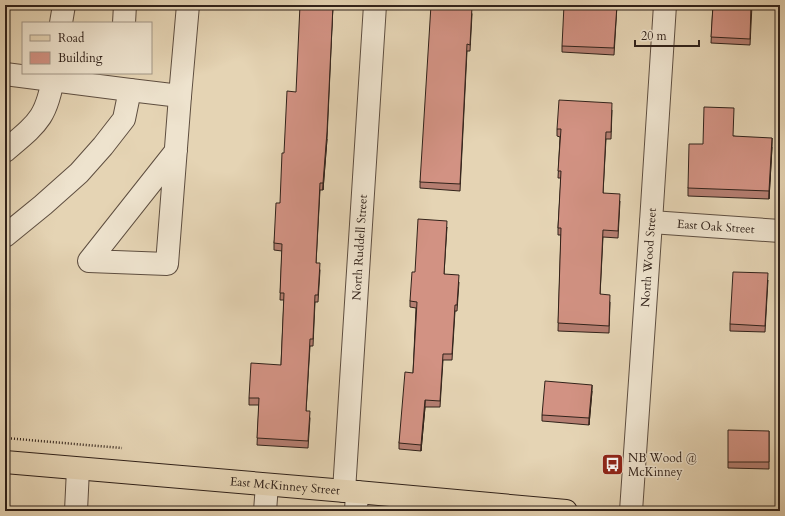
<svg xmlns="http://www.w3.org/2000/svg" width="785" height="516" font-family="Cardo,serif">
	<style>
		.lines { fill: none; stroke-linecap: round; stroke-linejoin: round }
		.minor-casing { stroke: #5e4e40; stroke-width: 24 }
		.major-casing { stroke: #31221a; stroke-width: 24 }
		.path { stroke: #31221a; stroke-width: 2.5; stroke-dasharray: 1 2; stroke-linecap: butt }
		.minor { stroke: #eee3ce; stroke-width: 22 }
		.major { stroke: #e5d4b4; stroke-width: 22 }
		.wall { fill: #b57e71; stroke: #31221a }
		.shaded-wall { fill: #93665c; stroke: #31221a }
		.building { fill: #d29283; stroke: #31221a }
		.labels { text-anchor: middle; stroke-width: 3; stroke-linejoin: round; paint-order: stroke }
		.street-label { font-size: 12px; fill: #31221a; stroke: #eee3ce }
		.poi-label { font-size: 12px; fill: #31221a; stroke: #eee3ce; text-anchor: start }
	</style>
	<rect width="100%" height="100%" fill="#e5d4b4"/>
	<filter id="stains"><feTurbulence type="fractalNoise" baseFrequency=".005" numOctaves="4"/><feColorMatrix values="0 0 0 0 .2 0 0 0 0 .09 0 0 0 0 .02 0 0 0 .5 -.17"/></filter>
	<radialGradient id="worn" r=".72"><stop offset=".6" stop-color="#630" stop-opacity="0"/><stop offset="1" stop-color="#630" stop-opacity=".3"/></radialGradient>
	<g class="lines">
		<defs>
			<g id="minor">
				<path d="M61,23L64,5"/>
				<path d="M124,23L125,5"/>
				<path d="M5,74L130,90L124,119L103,146L79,173L43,205L5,236"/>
				<path d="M130,90L180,96L167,264L89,261L176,151"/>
				<path d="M180,96L188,5"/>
				<path d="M5,151C38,123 47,118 54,73"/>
				<path id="s1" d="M651,222L780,231"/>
				<path id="s2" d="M344,491L375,5"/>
				<path d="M76,511L78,469"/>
				<path d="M265,511L267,485"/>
				<path d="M356,511L357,492"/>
				<path id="s3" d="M631,511L651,222L665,5"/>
			</g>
			<g id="major">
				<path id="s4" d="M5,462L357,492L566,511"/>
			</g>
		</defs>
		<!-- minor casing -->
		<use href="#minor" class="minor-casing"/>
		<!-- major casing -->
		<use href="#major" class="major-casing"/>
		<!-- path -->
		<path class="path" d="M5,438L122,448"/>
		<!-- minor -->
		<use href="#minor" class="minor"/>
		<!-- major -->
		<use href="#major" class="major"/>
	</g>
	<!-- wall -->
	<g class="wall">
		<path d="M617,5L614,55L562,52V46Z"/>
		<path d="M713,5H752L750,45L711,43Z"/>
		<path d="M469,7L472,14L470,51H467L460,191L420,188V182Z"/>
		<path d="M612,110L611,139H606L603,193L620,201L618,238L603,237L600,295L610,302L609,333L558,331L561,235H558V228L561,178H558L560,137L557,136V129Z"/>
		<path d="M734,136L772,147L769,199L688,196V188L703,144Z"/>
		<path d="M327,139L323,190H320L316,263L320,270L318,302H315L313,346H310L306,411L310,418L308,448L257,445L259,405H249V398L281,365L284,300H280L282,251L274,250V243L280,203Z"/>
		<path d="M447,227L444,274L459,282L457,311H455L452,360H443L440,407H425L421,451L399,449V443L413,373L416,308L410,307V301Z"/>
		<path d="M768,280L765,332L730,331V324Z"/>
		<path d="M592,391L589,425L542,421V415Z"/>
		<path d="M769,431V469L728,468V462Z"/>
	</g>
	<!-- shaded-wall -->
	<g class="shaded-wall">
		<path d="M333,5L327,139L323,190V183Z"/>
		<path d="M772,138V147L769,199V191Z"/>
		<path d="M592,385V391L589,425V418Z"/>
		<path d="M425,400V407L421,451V445Z"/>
	</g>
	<!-- building -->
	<g class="building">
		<path d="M300,5H333L327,132L323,183H320L316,263H320L318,295H315L313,339H310L306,411H310L308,441L257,438L259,398H249L251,363L281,365L284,293H280L282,244L274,243L276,203H280L282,153H284L287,91L296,92Z"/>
		<path d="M431,5H469V7H472L470,45L467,44L460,184L420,182Z"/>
		<path d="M564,5H617L614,48L562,46Z"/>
		<path d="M713,5H751L750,39L711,37Z"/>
		<path d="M559,100L612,103L611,132H606L603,193L620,194L618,231L603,230L600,294L610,295L609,326L558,323L561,228H558L561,171H558L561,129H557Z"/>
		<path d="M704,107L734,108L733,136L772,138L769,191L688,188L689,144H703Z"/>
		<path d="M418,219L447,221L444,274L459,275L457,305H455L452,354H443L440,401L425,400L421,445L399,443L405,372L413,373L417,302L410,301L412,272H415Z"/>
		<path d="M733,272L768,273L765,326L730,324Z"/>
		<path d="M545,381L592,385L589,418L542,415Z"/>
		<path d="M728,430L769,431V462H728Z"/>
		<path d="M5,507L28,508L30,511H5Z"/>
	</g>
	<!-- icons -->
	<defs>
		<symbol id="bus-square" viewBox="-11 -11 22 22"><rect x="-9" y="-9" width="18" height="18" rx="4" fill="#8f2418" stroke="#eee3ce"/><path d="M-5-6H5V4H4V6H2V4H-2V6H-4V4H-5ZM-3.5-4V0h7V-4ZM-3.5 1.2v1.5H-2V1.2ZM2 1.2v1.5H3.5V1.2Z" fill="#fff"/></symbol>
	</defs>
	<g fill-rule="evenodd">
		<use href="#bus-square" x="600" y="452" width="25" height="25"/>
	</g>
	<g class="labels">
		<!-- street labels -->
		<g class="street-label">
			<text dy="4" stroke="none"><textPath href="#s1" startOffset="65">East Oak Street</textPath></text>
			<text dy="4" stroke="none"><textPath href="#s2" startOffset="244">North Ruddell Street</textPath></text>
			<text dy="4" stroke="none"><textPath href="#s3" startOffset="254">North Wood Street</textPath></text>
			<text dy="4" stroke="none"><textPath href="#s4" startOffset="281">East McKinney Street</textPath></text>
		</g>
		<!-- poi labels -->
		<g class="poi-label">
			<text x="628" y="462">NB Wood @<tspan x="628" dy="14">McKinney</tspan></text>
		</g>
	</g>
	<!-- margin -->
	<rect width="785" height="516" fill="none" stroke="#e5d4b4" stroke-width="20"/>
	<rect x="6" y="6" width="773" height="504" fill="none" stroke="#31221a" stroke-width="2"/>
	<rect x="10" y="10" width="765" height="496" fill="none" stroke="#31221a"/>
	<!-- legend -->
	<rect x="22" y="22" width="130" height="52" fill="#eee3ce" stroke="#a29686"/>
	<rect x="30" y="35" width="20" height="6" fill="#e5d4b4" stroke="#a29686"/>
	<text x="58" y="42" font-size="12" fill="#31221a">Road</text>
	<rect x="30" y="52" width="20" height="12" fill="#d29283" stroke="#a29686"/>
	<text x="58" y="62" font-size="12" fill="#31221a">Building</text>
	<!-- scale -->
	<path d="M635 40v6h64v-6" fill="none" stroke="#31221a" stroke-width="2"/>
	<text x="641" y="40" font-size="12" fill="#31221a" stroke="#eee3ce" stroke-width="3" paint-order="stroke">20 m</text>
	<rect width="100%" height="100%" filter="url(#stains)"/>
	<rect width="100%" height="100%" fill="url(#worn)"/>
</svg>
